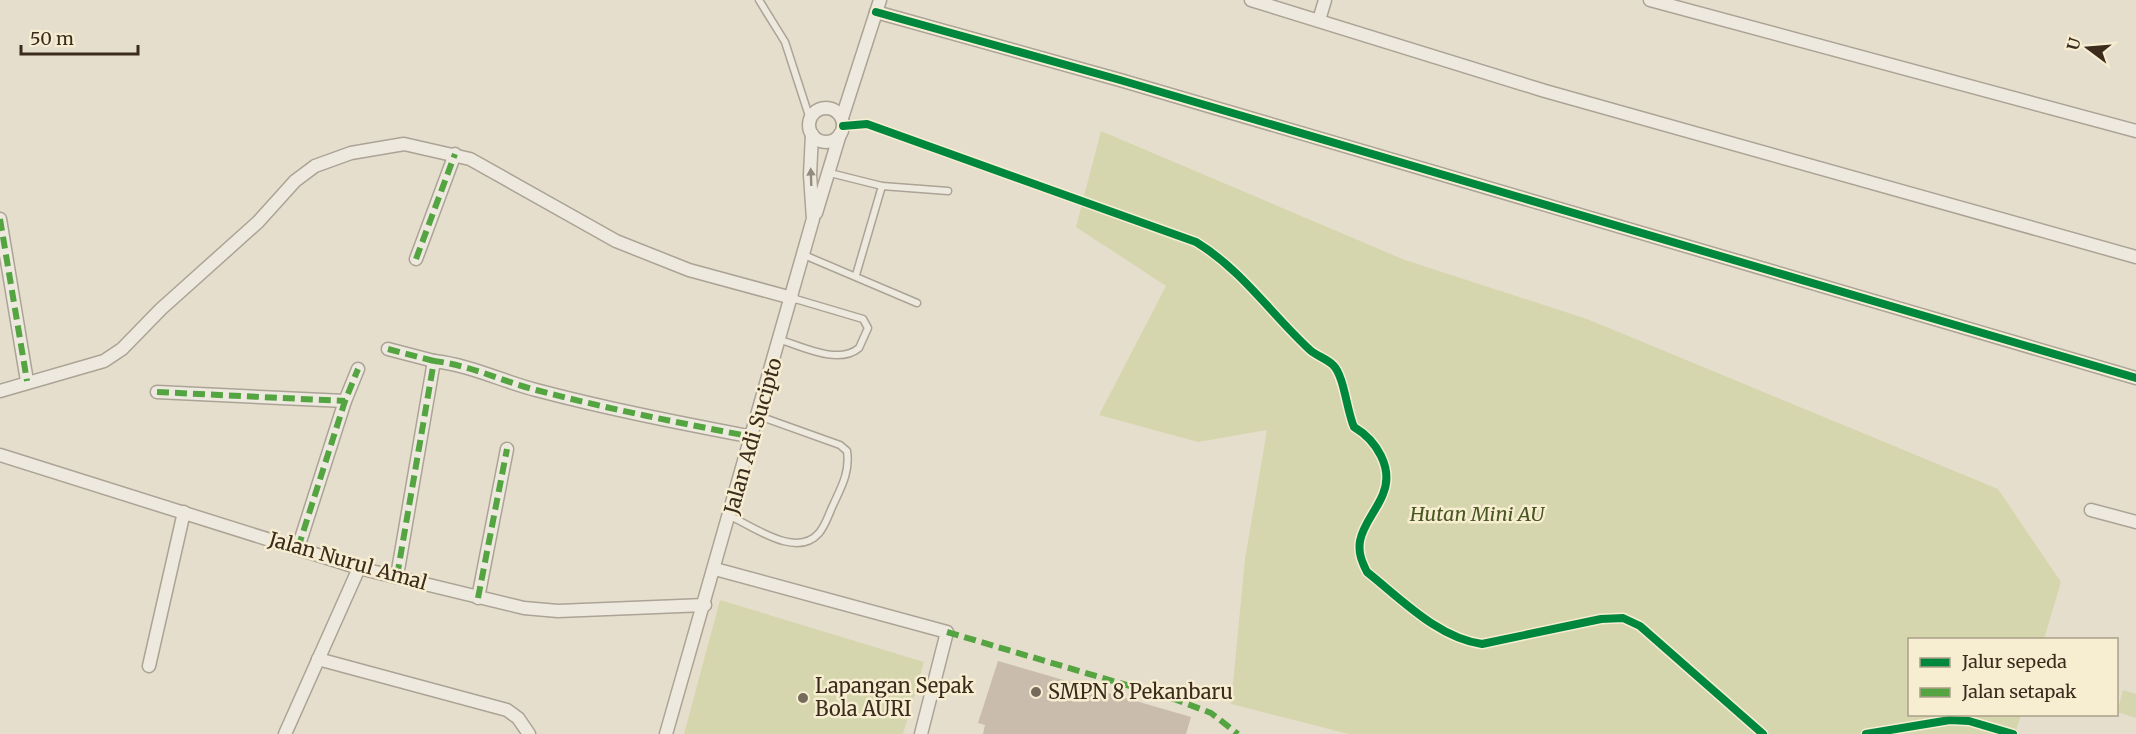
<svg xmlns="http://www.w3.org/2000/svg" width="2136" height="734" font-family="Merriweather,serif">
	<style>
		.green { fill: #d5d6ae }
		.building { fill: #c9bcad }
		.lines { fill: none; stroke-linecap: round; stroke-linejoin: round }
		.service-casing { stroke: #aba396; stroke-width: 9 }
		.minor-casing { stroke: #aba396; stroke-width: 15 }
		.service { stroke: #eee9de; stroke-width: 6 }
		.minor { stroke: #eee9de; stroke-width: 12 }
		.quiet { stroke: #54a441; stroke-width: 6; stroke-dasharray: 12 6; stroke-linecap: butt }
		.cycleway-casing { stroke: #f7edd1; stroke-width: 11 }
		.cycleway { stroke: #00873e; stroke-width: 8 }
		.oneway { fill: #948a7e }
		.poi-dot { fill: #766a5a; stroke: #f7edd1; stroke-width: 2 }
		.labels { text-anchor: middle; stroke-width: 5; stroke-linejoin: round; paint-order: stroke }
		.street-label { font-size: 20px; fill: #3a2b1d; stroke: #f7edd1 }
		.park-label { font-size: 20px; font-style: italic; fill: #495722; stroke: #f7edd1 }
		.poi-label { font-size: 20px; fill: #3a2b1d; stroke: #f7edd1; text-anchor: start }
	</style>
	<rect width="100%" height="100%" fill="#e6decc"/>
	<!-- green -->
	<g class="green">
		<path d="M1101,131L1405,260L1587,319L1998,489L2061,582L2044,639L1910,640V714L2021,715L2015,734H1349L1231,704L1245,559L1267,430L1198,442L1099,415L1166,286L1076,227Z"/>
		<path d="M720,600L924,662L903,734H684Z"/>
		<path d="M2123,690L2136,694V718L2117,712Z"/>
	</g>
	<!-- building -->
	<path class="building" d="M998,661L1191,717L1186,734H983L985,725L978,723Z"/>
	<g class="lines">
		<defs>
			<g id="service">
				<path d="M759,0L785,42L810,119"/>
				<path d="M830,173L882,186L948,191"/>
				<path d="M804,255L917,303"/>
				<path d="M856,275L882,186"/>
				<path d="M781,340C803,347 839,365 859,348L868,328L863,319L792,298"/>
				<path d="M730,516C754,527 797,559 819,533C826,525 829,513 834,503C842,486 850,471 847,451L840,445L759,416"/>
			</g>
			<g id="minor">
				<path d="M1251,0L1545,91L2136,257"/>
				<path d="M1650,0L2136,131"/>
				<path d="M876,12L1120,80L2136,378"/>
				<path d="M1319,20L1325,0"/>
				<circle cx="826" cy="125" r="17"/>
				<path d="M842,118L880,0"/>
				<path d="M816,213L840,134"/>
				<path d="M0,219L27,381"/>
				<path d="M416,259L455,154"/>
				<path d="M388,349L434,361"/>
				<path d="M0,391L104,361L122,349L161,309L258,222L295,181L315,166L351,153L404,144L470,159L616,241L689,270L792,298"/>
				<path d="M157,392L345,401"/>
				<path d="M0,455L359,568L524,608L558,611L705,605"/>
				<path d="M2091,510L2136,522"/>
				<path d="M298,548L345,401L358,369"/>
				<path d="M715,569L947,632L921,734"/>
				<path d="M397,576L434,361C469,365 502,381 536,390C608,409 680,423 753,437"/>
				<path d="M478,598L507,449"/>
				<path d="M318,659L507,710L518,718L529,734"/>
				<path d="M149,666L184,512"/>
				<path d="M285,734L359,568"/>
				<path d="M666,734L813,219L810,175L812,134"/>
			</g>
		</defs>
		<!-- service casing -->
		<use href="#service" class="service-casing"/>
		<!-- minor casing -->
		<use href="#minor" class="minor-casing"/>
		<!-- service -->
		<use href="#service" class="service"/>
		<!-- minor -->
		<use href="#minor" class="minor"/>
		<!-- quiet -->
		<g class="quiet">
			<path d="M0,219L27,381"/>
			<path d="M416,259L455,154"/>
			<path d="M388,349L434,361"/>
			<path d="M157,392L345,401"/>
			<path d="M298,548L345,401L358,369"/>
			<path d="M397,576L434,361C469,365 502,381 536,390C608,409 680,423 753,437"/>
			<path d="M478,598L507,449"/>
			<path d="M947,632L1174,699L1211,713L1238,734"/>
		</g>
		<defs>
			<g id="cycleway">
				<path d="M876,12L1120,80L2136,378"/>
				<path d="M843,126L867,124L1196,242C1242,270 1271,314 1310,350C1317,356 1327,359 1333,365C1344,375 1347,412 1354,427C1376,440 1394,468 1383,494C1377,510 1363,524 1360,541C1358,553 1362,562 1367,572C1401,599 1438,638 1482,644L1601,619L1623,618L1640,626L1763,734"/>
				<path d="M1866,734L1950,720L1969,721L2013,734"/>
			</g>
		</defs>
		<!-- cycleway casing -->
		<use href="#cycleway" class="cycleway-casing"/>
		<!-- cycleway -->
		<use href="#cycleway" class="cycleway"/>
	</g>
	<!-- one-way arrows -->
	<defs><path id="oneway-solid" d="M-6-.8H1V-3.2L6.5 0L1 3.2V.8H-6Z" transform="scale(1.5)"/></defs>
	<use class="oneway" href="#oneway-solid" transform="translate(811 177) rotate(-92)"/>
	<!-- markers -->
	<g class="poi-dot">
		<circle cx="1036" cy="692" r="6"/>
		<circle cx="803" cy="698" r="6"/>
	</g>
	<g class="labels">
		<!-- street labels -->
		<g class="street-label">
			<text transform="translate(753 436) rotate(-74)" y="7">Jalan Adi Sucipto</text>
			<text transform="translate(348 561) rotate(16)" y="7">Jalan Nurul Amal</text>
		</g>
		<!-- park labels -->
		<g class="park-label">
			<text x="1477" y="521">Hutan Mini AU</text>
		</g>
		<!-- poi labels -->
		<g class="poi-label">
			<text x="815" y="693">Lapangan Sepak<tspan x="815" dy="23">Bola AURI</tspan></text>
			<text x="1048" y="699">SMPN 8 Pekanbaru</text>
		</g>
	</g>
	<!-- legend -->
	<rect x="1908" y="638" width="210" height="78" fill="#f7edd1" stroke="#ab9f89" stroke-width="1.5"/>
	<rect x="1920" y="658" width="30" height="9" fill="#00873e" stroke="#ab9f89" stroke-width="1.5"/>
	<text x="1962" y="668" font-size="18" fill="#3a2b1d">Jalur sepeda</text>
	<rect x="1920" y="688" width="30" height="9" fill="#54a441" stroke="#ab9f89" stroke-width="1.5"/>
	<text x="1962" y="698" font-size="18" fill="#3a2b1d">Jalan setapak</text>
	<!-- north arrow -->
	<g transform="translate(2088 48) rotate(286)" stroke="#f7edd1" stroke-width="4.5" paint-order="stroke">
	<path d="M0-4.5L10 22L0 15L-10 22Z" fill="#3a2b1d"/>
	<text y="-9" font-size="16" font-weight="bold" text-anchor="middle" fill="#3a2b1d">U</text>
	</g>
	<!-- scale -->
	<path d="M21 45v9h117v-9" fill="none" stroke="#3a2b1d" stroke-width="3"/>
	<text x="30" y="45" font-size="18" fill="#3a2b1d" stroke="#f7edd1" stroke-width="4.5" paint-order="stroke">50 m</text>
</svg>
